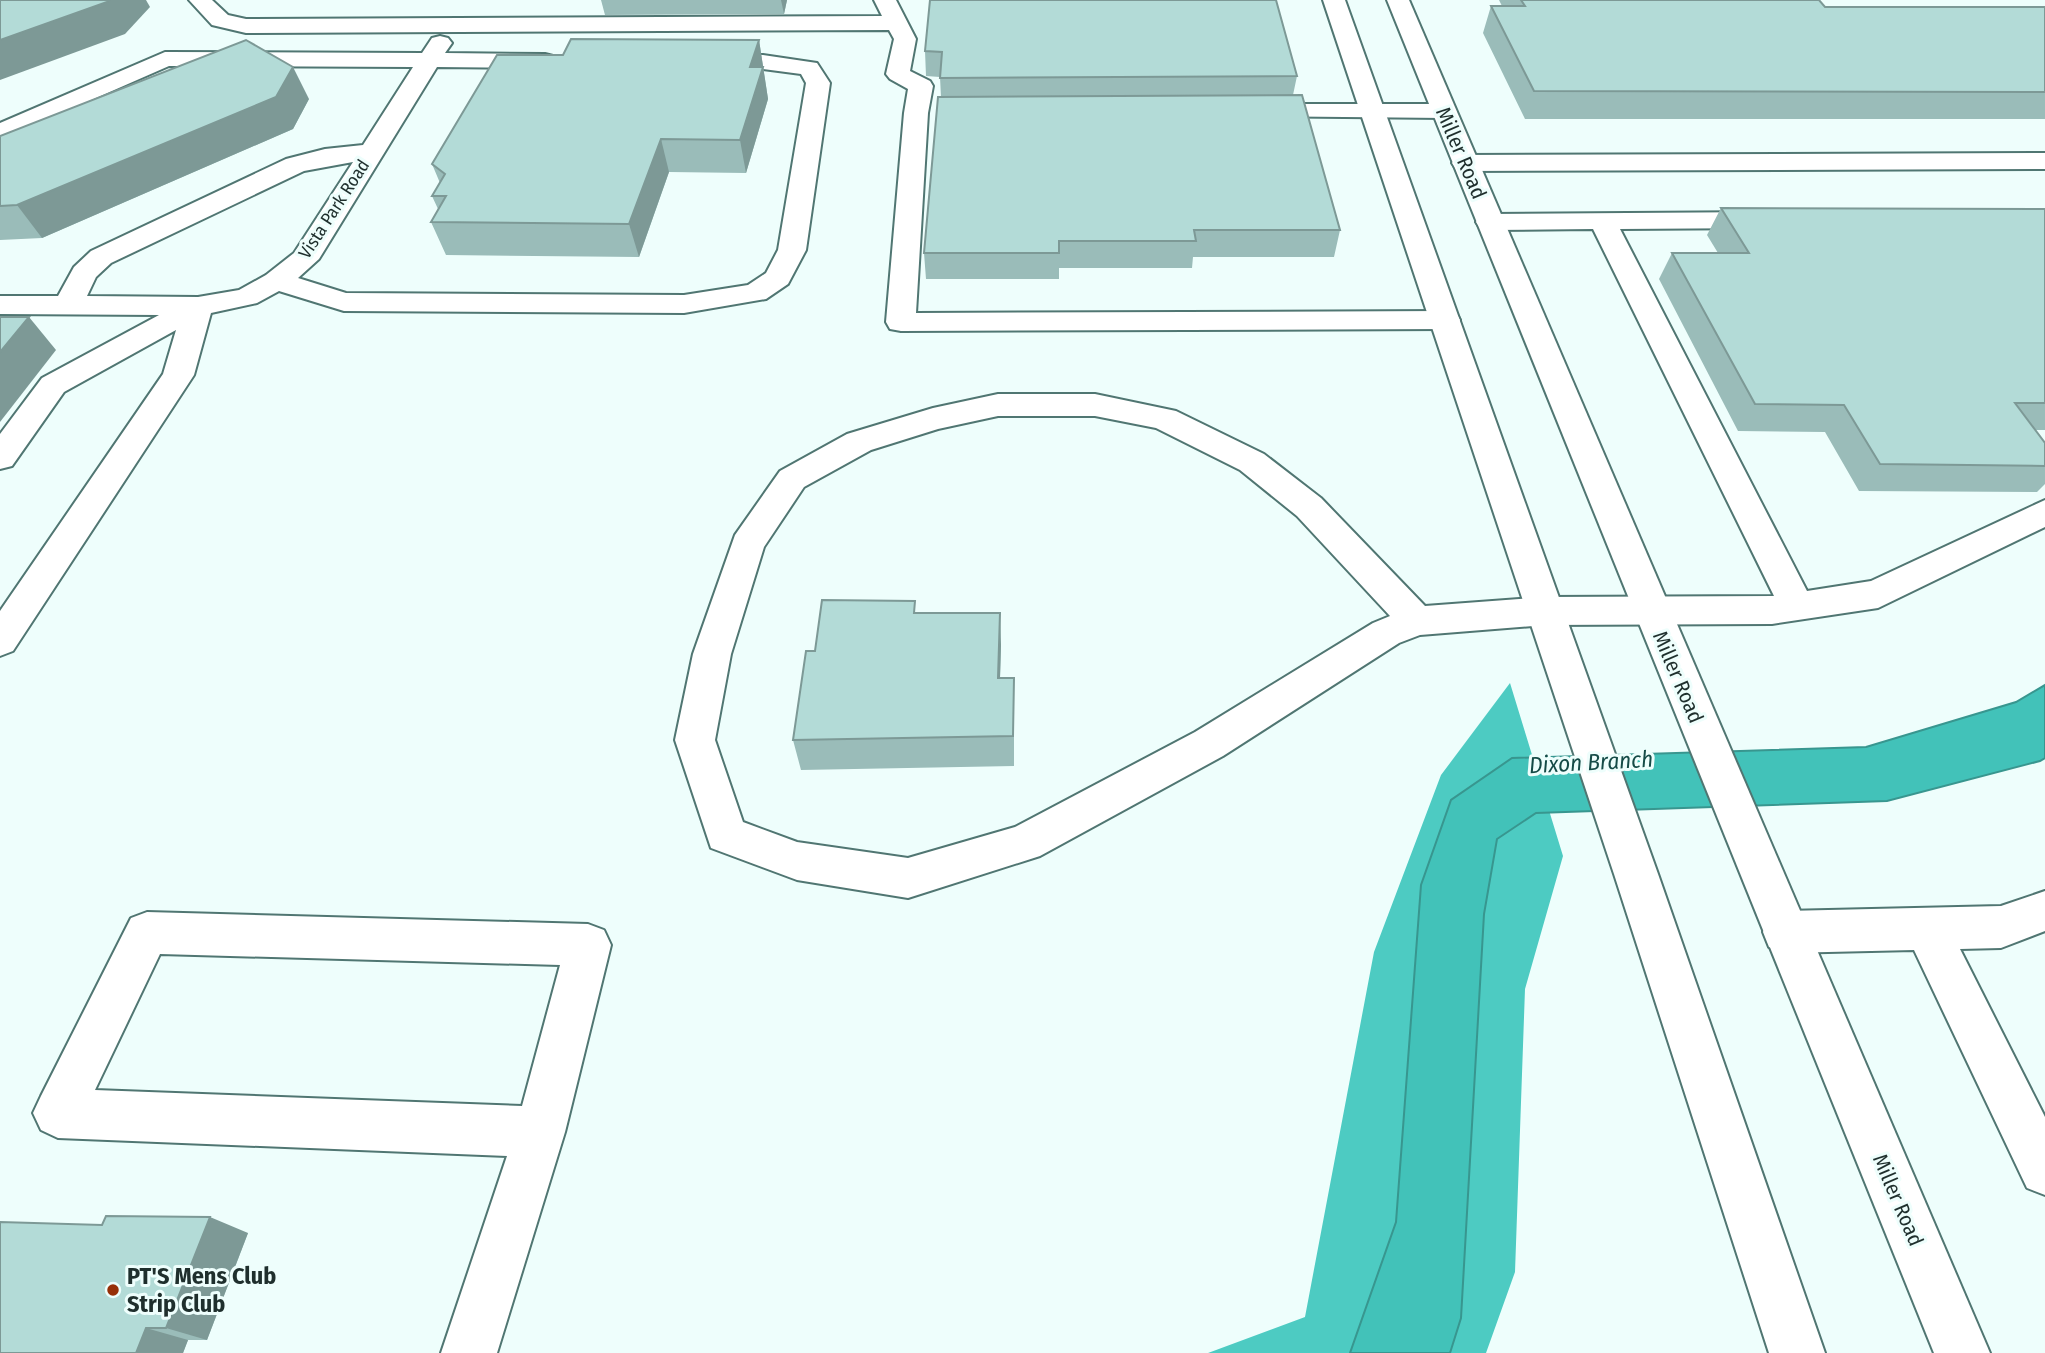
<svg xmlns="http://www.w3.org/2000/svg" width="2045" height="1353" font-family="'Fira Sans Condensed',sans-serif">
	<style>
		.forest { fill: #4dcbc2 }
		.water { fill: #42c2b9; stroke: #38968f; stroke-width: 2 }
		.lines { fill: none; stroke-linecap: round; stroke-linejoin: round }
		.minor-casing { stroke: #507672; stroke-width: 4 }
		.major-casing { stroke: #507672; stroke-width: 4 }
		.minor { fill: #fff; fill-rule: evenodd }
		.major { fill: #fff; fill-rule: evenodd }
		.wall { fill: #9abcb9 }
		.shaded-wall { fill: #7d9996 }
		.building { fill: #b3dbd7; stroke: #7d9996; stroke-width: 2 }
		.poi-dot { fill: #962f07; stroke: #eefefc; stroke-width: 2.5 }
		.labels { text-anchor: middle; stroke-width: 6; stroke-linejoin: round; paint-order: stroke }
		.far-street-label { font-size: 18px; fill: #1f2f2d; stroke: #eefefc }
		.street-label { font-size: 21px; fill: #1f2f2d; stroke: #eefefc }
		.water-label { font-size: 23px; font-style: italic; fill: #154b47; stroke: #eefefc }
		.near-poi-label { font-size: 24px; font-weight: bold; fill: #1f2f2d; stroke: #eefefc; text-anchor: start }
	</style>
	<rect width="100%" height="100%" fill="#eefefc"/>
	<!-- forest -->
	<path class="forest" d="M1510,683L1563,856L1525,989L1515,1272L1486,1353H1208L1305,1317L1374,952L1441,775Z"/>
	<!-- water -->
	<path class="water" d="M2045,685V758L2040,761L1887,801L1536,813L1497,839L1484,914L1461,1318L1450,1353H1350L1396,1222L1421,885L1451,800L1512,758L1866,747L2016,702Z"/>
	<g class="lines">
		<defs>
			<g id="minor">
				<path d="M189,0H212L228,15L246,19L882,16L874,0H896L916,39L910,71L930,81L933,86L928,113L916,313L1445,311L1456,313L1460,320L1456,327L1445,329L901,331L890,329L886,322L904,113L908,89L890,79L886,74L894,39L889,30L246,33L212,25Z"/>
				<path d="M440,36L448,38L452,43L445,53L545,54L553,56L557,61L553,66L545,68L437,67L319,259L298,278L346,293L684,295L748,285L766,273L778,250L806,83L801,74L763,69H710L702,67L698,62L702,57L710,55H763L817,63L830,83L806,250L788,284L766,299L684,313L344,311L279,291L257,303L211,313L194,375L13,651L0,656V611L163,374L176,330L64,392L12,466L0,469V434L42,378L159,315L0,314V296H58L74,267L91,251L286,159L325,149L363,145L413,67L169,66L0,140V123L165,52L422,53L432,38ZM353,162L294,253L266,275L239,290L198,297L87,296L96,277L111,263L304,171Z"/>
				<path d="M1255,104H1444L1453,106L1456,111L1453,116L1444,118L1246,116L1243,111L1246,106Z"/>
				<path d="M2045,153V169L1465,171L1456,169L1452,163L1456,157L1465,155Z"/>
				<path d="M1766,212L1776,214L1780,220L1776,226L1766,228L1620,229L1807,591L1871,581L2045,500V527L1878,608L1772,624L1545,625L1420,635L1399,643L1223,756L1040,856L908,898L797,880L711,848L675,740L693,654L735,535L780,471L847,434L933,408L998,394H1095L1176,411L1264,454L1321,498L1425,606L1545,597L1774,596L1593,229L1490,230L1480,228L1476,222L1480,216L1490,214ZM998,416H1095L1156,428L1240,470L1297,516L1390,616L1373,623L1195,732L1015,827L908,858L797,842L743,822L715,740L731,654L764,547L804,487L871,450L938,429Z"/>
				<path d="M2045,891V931L2001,948L1960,949L2045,1117V1195L2027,1188L1914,950L1785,953L1769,947L1763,932L1769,917L1785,911L2001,906Z"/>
				<path d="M147,912L588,924L604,930L611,945L565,1132L497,1353H441L507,1156L58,1138L41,1130L33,1113L41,1096L131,918ZM160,954L560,965L522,1106L95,1090Z"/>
			</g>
			<g id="major">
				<path d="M1323,0H1345L1658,874L1825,1353H1769L1614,874Z"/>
				<path d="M1387,0H1409L1990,1353H1934Z"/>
			</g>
		</defs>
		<!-- minor casing -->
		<use href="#minor" class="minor-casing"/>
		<!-- major casing -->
		<use href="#major" class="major-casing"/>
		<!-- minor -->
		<use href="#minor" class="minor"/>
		<!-- major -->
		<use href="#major" class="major"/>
	</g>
	<!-- wall -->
	<g class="wall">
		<path d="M601,0H787L784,14L605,15Z"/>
		<path d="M1499,0H1819L1825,7H2045V119H1525L1483,33L1491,6H1502Z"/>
		<path d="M759,40L768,99L746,173L669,172L639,257L446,255L431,222L438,209L432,196L440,183L432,164L563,55Z"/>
		<path d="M925,51L1297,76L1293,95L1340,230L1334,257H1193L1192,268H1059V279H926L924,253L941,97L940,77L926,76Z"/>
		<path d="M309,99L293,129L42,238L0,240V136Z"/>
		<path d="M1721,208L2045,209V430H2035L2045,443V484L2037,492L1859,491L1825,432L1738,431L1659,279L1672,253H1718L1707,235Z"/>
		<path d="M916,613L1001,645L1000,678H1014V766L801,770L793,740Z"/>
		<path d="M102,1225L248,1233L207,1340H188L183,1353H0Z"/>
	</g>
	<!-- shaded-wall -->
	<g class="shaded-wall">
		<path d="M109,0H146L150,7L125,34L0,80V40Z"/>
		<path d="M781,0H787L784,14Z"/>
		<path d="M759,40L768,99L746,173L740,140L750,67Z"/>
		<path d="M293,67L309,99L293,129L42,238L17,205Z"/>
		<path d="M661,139L669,172L639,257L629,224Z"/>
		<path d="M29,317L56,350L0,422V352Z"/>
		<path d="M1000,613L1001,645L999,709L998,678Z"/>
		<path d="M210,1217L248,1233L207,1340L166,1328Z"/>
		<path d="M146,1328L188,1340L183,1353H136Z"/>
	</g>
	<!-- building -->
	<g class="building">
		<path d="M0,0H109L107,2L0,40Z"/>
		<path d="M930,0H1276L1297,76L940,78L942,52L925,51Z"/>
		<path d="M1521,0H1819L1825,7H2045V92L1534,91L1491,6H1525Z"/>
		<path d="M571,39L759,40L750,67H763L740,140L661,139L629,224L431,222L446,196H432L445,174L432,164L497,55H563Z"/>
		<path d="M246,40L293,67L276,97L17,205L0,206V136Z"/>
		<path d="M1302,95L1340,230H1194L1196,241H1059V253H924L938,97Z"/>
		<path d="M1721,208L2045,209V403H2015L2045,443V466L1880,464L1844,405L1755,404L1672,253H1749Z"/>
		<path d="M0,317H29L0,352Z"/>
		<path d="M822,600L915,601L914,613H1000L998,678H1014L1013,736L793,740L806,651H815Z"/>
		<path d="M106,1216L210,1217L166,1328H146L136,1353H0V1222L102,1225Z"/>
	</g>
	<!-- markers -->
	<circle class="poi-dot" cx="113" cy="1290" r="7"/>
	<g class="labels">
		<!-- far-street labels -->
		<g class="far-street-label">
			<text transform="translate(334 209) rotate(-57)" y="6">Vista Park Road</text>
		</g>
		<!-- street labels -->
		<g class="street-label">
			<text transform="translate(1461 153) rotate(67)" y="7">Miller Road</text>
			<text transform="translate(1678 677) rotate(67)" y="7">Miller Road</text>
			<text transform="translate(1898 1200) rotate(67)" y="7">Miller Road</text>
		</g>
		<!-- water labels -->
		<g class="water-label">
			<text transform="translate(1591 762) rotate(-3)" y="8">Dixon Branch</text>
		</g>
		<!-- near-poi labels -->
		<g class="near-poi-label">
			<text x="127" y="1284">PT'S Mens Club<tspan x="127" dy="28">Strip Club</tspan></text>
		</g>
	</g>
</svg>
